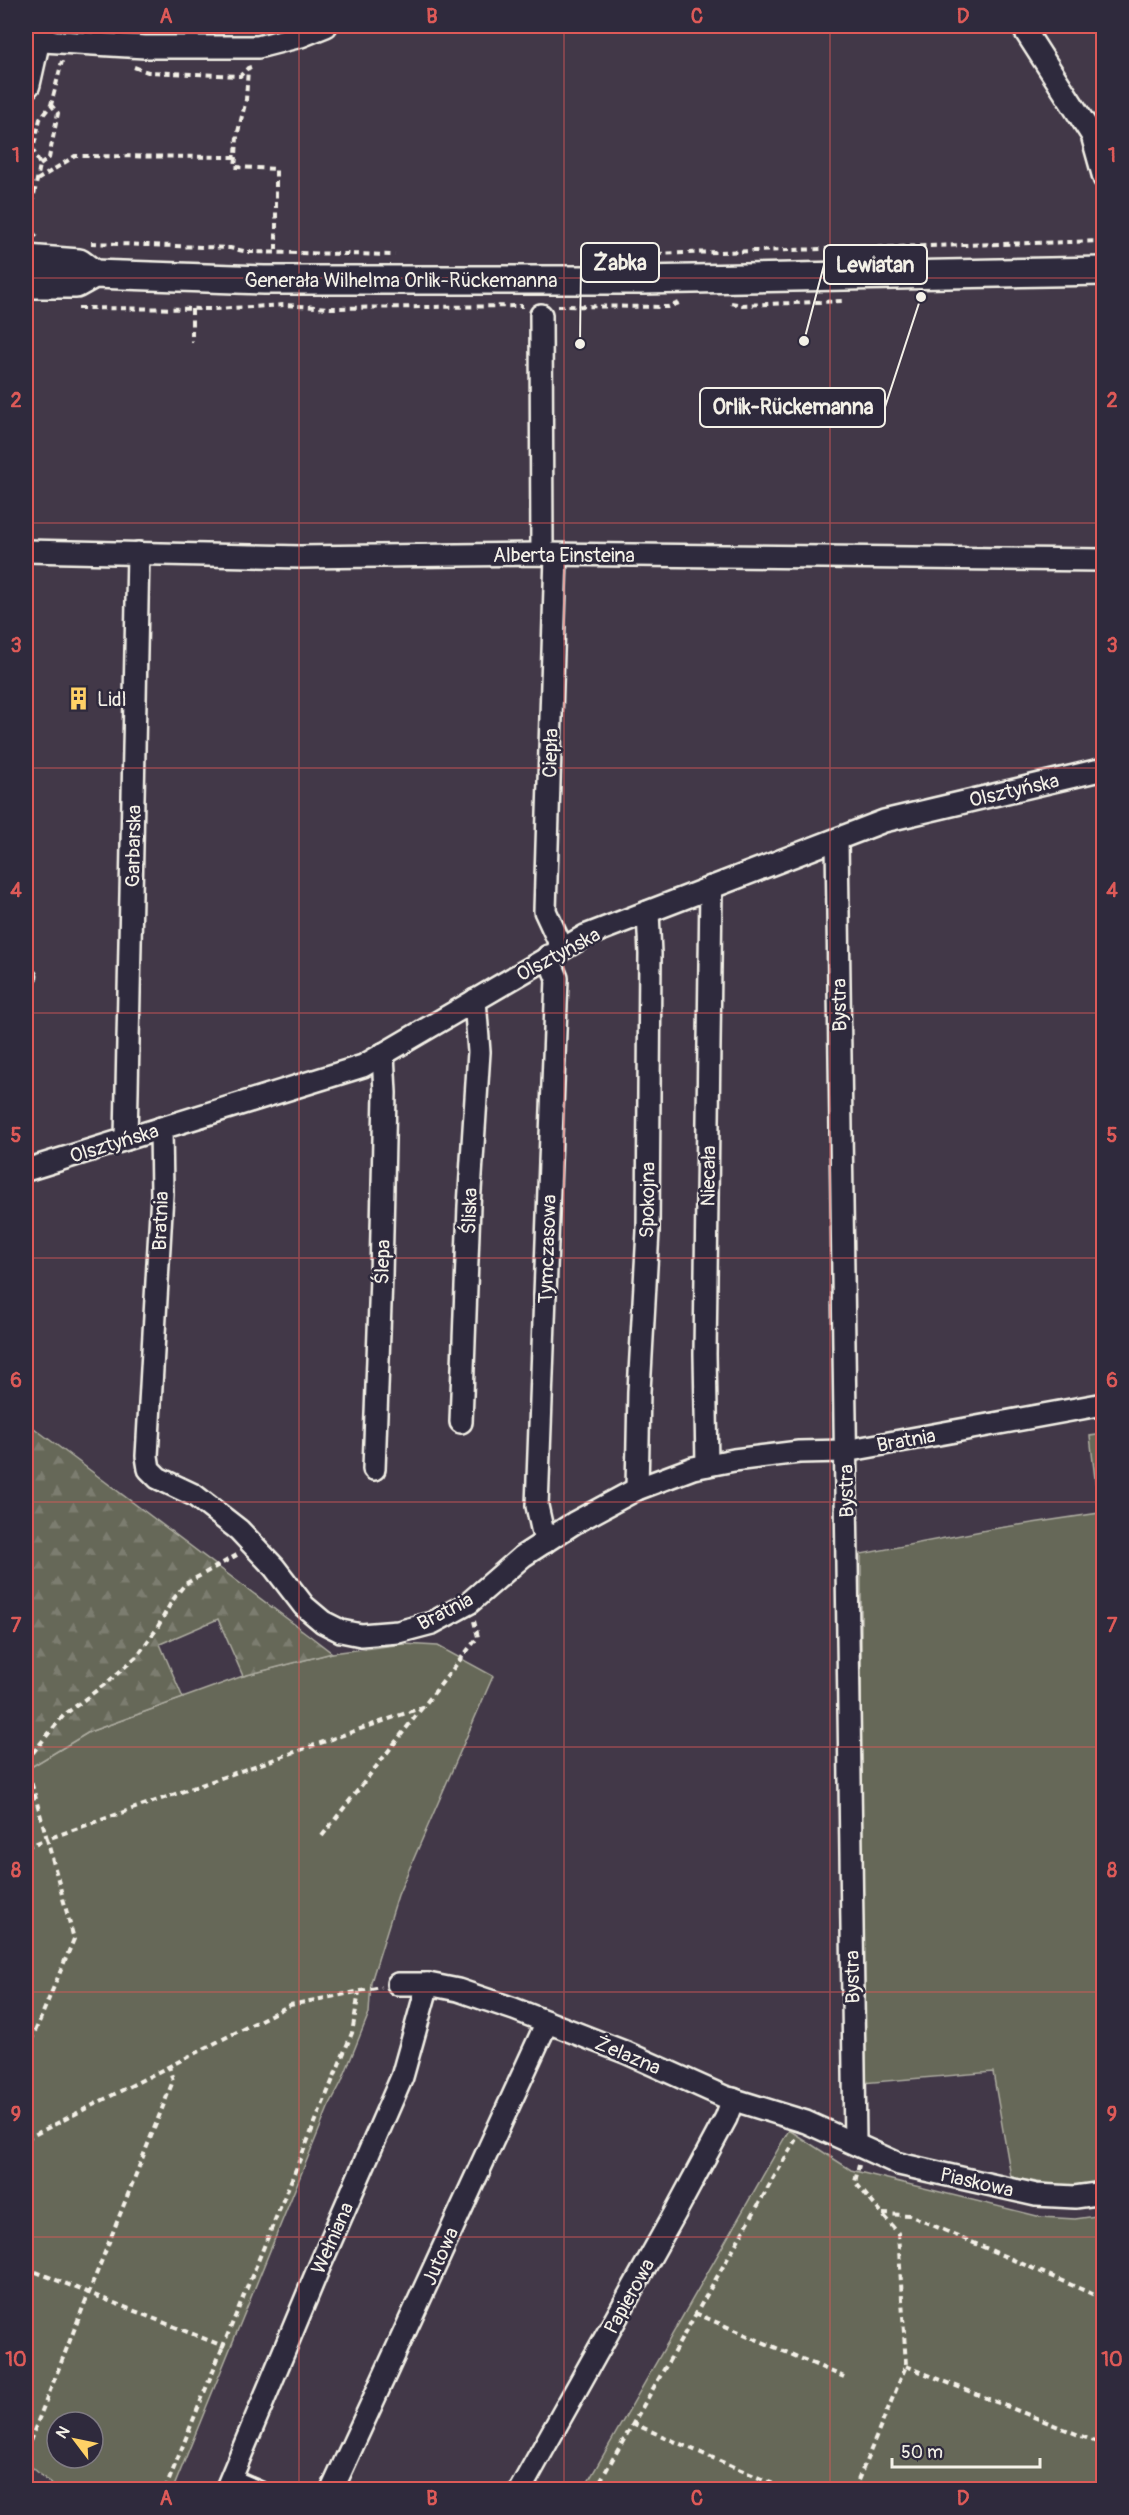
<svg xmlns="http://www.w3.org/2000/svg" width="1129" height="2515" font-family="Pangolin,sans-serif">
	<style>
		.green { fill: #666758; stroke: #adaca0; stroke-width: 1.5; fill-rule: evenodd }
		.forest { fill: url(#forest-firs); stroke: #adaca0; stroke-width: 1.5 }
		.lines { fill: none; stroke-linecap: round; stroke-linejoin: round }
		.service-casing { stroke: #f4f1e8; stroke-width: 15 }
		.minor-casing { stroke: #f4f1e8; stroke-width: 26 }
		.tertiary-casing { stroke: #f4f1e8; stroke-width: 32 }
		.path { stroke: #f4f1e8; stroke-width: 4; stroke-dasharray: 6 4.5; stroke-linecap: butt }
		.service { stroke: #2f2a3d; stroke-width: 10 }
		.minor { stroke: #2f2a3d; stroke-width: 21 }
		.tertiary { stroke: #2f2a3d; stroke-width: 27 }
		.grid { fill: none; stroke: #de5a58; stroke-width: 1.5; stroke-opacity: 0.55 }
		.labels { text-anchor: middle; stroke-width: 5; stroke-linejoin: round; paint-order: stroke }
		.street-label { font-size: 20px; fill: #f4f1e8; stroke: #2f2a3d }
		.poi-label { font-size: 20px; fill: #f4f1e8; stroke: #2f2a3d; text-anchor: start }
		.leader { fill: none; stroke: #f4f1e8; stroke-width: 2 }
		.callout-dot { fill: #f4f1e8; stroke: #2f2a3d; stroke-width: 2 }
		.callout { fill: #2f2a3d; stroke: #f4f1e8; stroke-width: 2 }
		.callout-label { font-size: 21px; text-anchor: middle; font-weight: bold; fill: #f4f1e8 }
		.neatline { fill: none; stroke: #de5a58; stroke-width: 2 }
		.grid-label { font-size: 20px; text-anchor: middle; font-weight: bold; fill: #de5a58 }
	</style>
	<defs>
		<pattern id="forest-firs" width="22" height="20" patternUnits="userSpaceOnUse" patternTransform="scale(1.5)"><rect width="22" height="20" fill="#666758"/><path d="M5 1l3.5 6h-7zM16 11l3.5 6h-7z" fill="#7c7d70"/></pattern>
	</defs>
	<rect width="100%" height="100%" fill="#423848"/>
	<filter id="ink" filterUnits="userSpaceOnUse"><feTurbulence type="fractalNoise" baseFrequency=".0167" numOctaves="2"/><feDisplacementMap in="SourceGraphic" scale="12" xChannelSelector="R" yChannelSelector="G"/><feConvolveMatrix kernelMatrix="1 2 1 2 8 2 1 2 1" color-interpolation-filters="sRGB"/></filter>
	<g filter="url(#ink)">
		<!-- green -->
		<g class="green">
			<path d="M1103,1434V2182C1071,2188 1043,2184 1011,2177L993,2072L862,2083L861,1554L992,1529L1099,1513L1090,1436Z"/>
			<path d="M403,1644L438,1646L493,1676L398,1895L371,1982L369,2013L341,2083L328,2108L173,2489H57L26,2462V1770L89,1732L243,1676L332,1653ZM57,2422H93V2458H57Z"/>
			<path d="M789,2130L851,2170L1041,2217L1075,2219L1103,2215V2489H584Z"/>
		</g>
		<!-- forest -->
		<path class="forest" d="M26,1422L310,1636L332,1653L243,1676L218,1619L160,1644L183,1698L89,1732L26,1770Z"/>
		<g class="lines">
			<defs>
				<g id="service">
					<path d="M26,976H31"/>
					<path d="M232,2475L267,2490"/>
				</g>
				<g id="minor">
					<path d="M1022,26L1092,135L1104,178"/>
					<path d="M26,40L145,47H258L301,36L326,26"/>
					<path d="M541,315L542,554"/>
					<path d="M26,551L300,557L542,554L1104,560"/>
					<path d="M556,555L545,911L562,948"/>
					<path d="M837,840L855,2142"/>
					<path d="M161,1128L162,1194L147,1456L149,1469L158,1478L194,1495L239,1530L274,1567L304,1606L323,1622L341,1631L361,1635L398,1632L432,1623L469,1603L523,1556L574,1523L637,1489L693,1468L734,1460L799,1452L845,1451L1104,1404"/>
					<path d="M126,1139L138,553"/>
					<path d="M26,1170L363,1066L585,936L884,821L1104,769"/>
					<path d="M461,1422L469,1206L479,1052L475,1000"/>
					<path d="M707,1465L705,1354L711,887"/>
					<path d="M374,1469L381,1277L385,1093L383,1054"/>
					<path d="M637,1489L639,1391L648,1231L650,954L648,912"/>
					<path d="M545,1542L537,1506L557,978L548,956"/>
					<path d="M398,1984H428L458,1990L514,2009L627,2053L725,2097L806,2122L899,2164L1036,2195L1075,2197L1104,2193"/>
					<path d="M226,2490L317,2272L402,2077L428,1984"/>
					<path d="M332,2490L547,2022"/>
					<path d="M520,2490L675,2213L726,2118L733,2099"/>
				</g>
				<g id="tertiary">
					<path d="M26,84L39,26"/>
					<path d="M26,259L79,263L94,274"/>
					<path d="M26,284H76L94,274L264,280H641L1104,271"/>
				</g>
			</defs>
			<!-- service casing -->
			<use href="#service" class="service-casing"/>
			<!-- minor casing -->
			<use href="#minor" class="minor-casing"/>
			<!-- tertiary casing -->
			<use href="#tertiary" class="tertiary-casing"/>
			<!-- path -->
			<g class="path">
				<path d="M134,67L148,72L240,76L248,68"/>
				<path d="M236,157L235,167L276,169V253"/>
				<path d="M40,165L49,158L58,113L51,105"/>
				<path d="M37,180L75,156L236,157L237,136L246,100L248,68L251,67"/>
				<path d="M26,225L37,237"/>
				<path d="M28,225L40,165L33,150L40,119L51,105L62,61"/>
				<path d="M91,243L230,248L248,252L395,255"/>
				<path d="M615,255L1104,241"/>
				<path d="M731,303L742,305L843,301"/>
				<path d="M558,306L668,307L679,303"/>
				<path d="M78,308L215,309L285,305L330,308L523,306"/>
				<path d="M192,309V342"/>
				<path d="M26,1761L64,1715L109,1681L137,1656L156,1630L172,1601L185,1584L237,1555"/>
				<path d="M26,1763L47,1839L423,1707L478,1637L474,1621"/>
				<path d="M322,1836L422,1708"/>
				<path d="M26,1847L47,1839L74,1939L26,2053"/>
				<path d="M26,2139L290,2005L381,1987"/>
				<path d="M883,2214L909,2215L1104,2299"/>
				<path d="M26,2268L223,2346L352,2033L359,1992"/>
				<path d="M695,2313L844,2377"/>
				<path d="M906,2366L1104,2445"/>
				<path d="M632,2423L787,2490"/>
				<path d="M26,2451L173,2081L169,2066"/>
				<path d="M855,2487L862,2490"/>
				<path d="M165,2490L223,2346"/>
				<path d="M595,2490L796,2139"/>
				<path d="M854,2490L906,2366L898,2233L855,2182L859,2165"/>
			</g>
			<!-- service -->
			<use href="#service" class="service"/>
			<!-- minor -->
			<use href="#minor" class="minor"/>
			<!-- tertiary -->
			<use href="#tertiary" class="tertiary"/>
		</g>
	</g>
	<!-- grid -->
	<path class="grid" d="M299,26V2490M564,26V2490M830,26V2490M26,278H1104M26,523H1104M26,768H1104M26,1013H1104M26,1258H1104M26,1502H1104M26,1747H1104M26,1992H1104M26,2237H1104"/>
	<!-- icons -->
	<defs>
		<symbol id="building-bare" viewBox="-9 -9 18 18"><path d="M-4-6H4V6H1V3H-1V6H-4ZM-2.5-4.3h1.7v1.8h-1.7ZM.8-4.3h1.7v1.8H.8ZM-2.5-1h1.7V.8h-1.7ZM.8-1h1.7V.8H.8Z" fill="#ffd166" stroke="#2f2a3d" stroke-width="2.5" paint-order="stroke"/></symbol>
	</defs>
	<g fill-rule="evenodd">
		<use href="#building-bare" x="62" y="682" width="33" height="33"/>
	</g>
	<g class="labels">
		<!-- street labels -->
		<g class="street-label">
			<text x="401" y="287">Generała Wilhelma Orlik-Rückemanna</text>
			<text x="564" y="562">Alberta Einsteina</text>
			<text transform="translate(550 753) rotate(-88)" y="7">Ciepła</text>
			<text transform="translate(1014 790) rotate(-13)" y="7">Olsztyńska</text>
			<text transform="translate(133 846) rotate(-89)" y="7">Garbarska</text>
			<text transform="translate(558 954) rotate(-28)" y="7">Olsztyńska</text>
			<text transform="translate(839 1005) rotate(-91)" y="7">Bystra</text>
			<text transform="translate(114 1143) rotate(-17)" y="7">Olsztyńska</text>
			<text transform="translate(708 1176) rotate(-89)" y="7">Niecała</text>
			<text transform="translate(647 1200) rotate(-89)" y="7">Spokojna</text>
			<text transform="translate(469 1211) rotate(-88)" y="7">Śliska</text>
			<text transform="translate(160 1221) rotate(-88)" y="7">Bratnia</text>
			<text transform="translate(547 1249) rotate(-88)" y="7">Tymczasowa</text>
			<text transform="translate(382 1262) rotate(-88)" y="7">Ślepa</text>
			<text transform="translate(906 1440) rotate(-10)" y="7">Bratnia</text>
			<text transform="translate(846 1491) rotate(-91)" y="7">Bystra</text>
			<text transform="translate(445 1611) rotate(-27)" y="7">Bratnia</text>
			<text transform="translate(852 1977) rotate(-91)" y="7">Bystra</text>
			<text transform="translate(628 2055) rotate(23)" y="7">Żelazna</text>
			<text transform="translate(977 2182) rotate(13)" y="7">Piaskowa</text>
			<text transform="translate(332 2238) rotate(-66)" y="7">Wełniana</text>
			<text transform="translate(440 2256) rotate(-66)" y="7">Jutowa</text>
			<text transform="translate(629 2296) rotate(-61)" y="7">Papierowa</text>
		</g>
		<!-- poi labels -->
		<g class="poi-label">
			<text x="97" y="706">Lidl</text>
		</g>
	</g>
	<!-- callouts -->
	<path class="leader" d="M580 344L581 262M804 341L824 265M921 297L885 407"/>
	<g class="callout-dot">
		<circle cx="580" cy="344" r="6"/>
		<circle cx="804" cy="341" r="6"/>
		<circle cx="921" cy="297" r="6"/>
	</g>
	<g class="callout">
		<rect x="581" y="243" width="78" height="39" rx="6"/>
		<rect x="824" y="245" width="103" height="39" rx="6"/>
		<rect x="700" y="388" width="185" height="39" rx="6"/>
	</g>
	<g class="callout-label">
		<text x="620" y="270">Żabka</text>
		<text x="875" y="272">Lewiatan</text>
		<text x="793" y="414">Orlik-Rückemanna</text>
	</g>
	<!-- margin -->
	<rect width="1129" height="2515" fill="none" stroke="#2f2a3d" stroke-width="66"/>
	<!-- north arrow -->
	<g transform="translate(75 2440) rotate(302)"><circle r="28" fill="#2f2a3d" stroke="#7e7a81" stroke-width="1.5"/>
	<path d="M0-4.5L10 22L0 15L-10 22Z" fill="#ffd166"/>
	<text y="-9" font-size="16" font-weight="bold" text-anchor="middle" fill="#f4f1e8">N</text>
	</g>
	<!-- scale -->
	<path d="M892 2458v9h148v-9" fill="none" stroke="#f4f1e8" stroke-width="3"/>
	<text x="901" y="2458" font-size="18" fill="#f4f1e8" stroke="#2f2a3d" stroke-width="4.5" paint-order="stroke">50 m</text>
	<rect x="33" y="33" width="1063" height="2449" class="neatline"/>
	<g class="grid-label">
		<text x="166" y="23">A</text>
		<text x="432" y="23">B</text>
		<text x="697" y="23">C</text>
		<text x="963" y="23">D</text>
		<text x="16" y="162">1</text>
		<text x="1112" y="162">1</text>
		<text x="16" y="407">2</text>
		<text x="1112" y="407">2</text>
		<text x="16" y="652">3</text>
		<text x="1112" y="652">3</text>
		<text x="16" y="897">4</text>
		<text x="1112" y="897">4</text>
		<text x="16" y="1142">5</text>
		<text x="1112" y="1142">5</text>
		<text x="16" y="1387">6</text>
		<text x="1112" y="1387">6</text>
		<text x="16" y="1632">7</text>
		<text x="1112" y="1632">7</text>
		<text x="16" y="1877">8</text>
		<text x="1112" y="1877">8</text>
		<text x="16" y="2121">9</text>
		<text x="1112" y="2121">9</text>
		<text x="16" y="2366">10</text>
		<text x="1112" y="2366">10</text>
		<text x="166" y="2505">A</text>
		<text x="432" y="2505">B</text>
		<text x="697" y="2505">C</text>
		<text x="963" y="2505">D</text>
	</g>
</svg>
